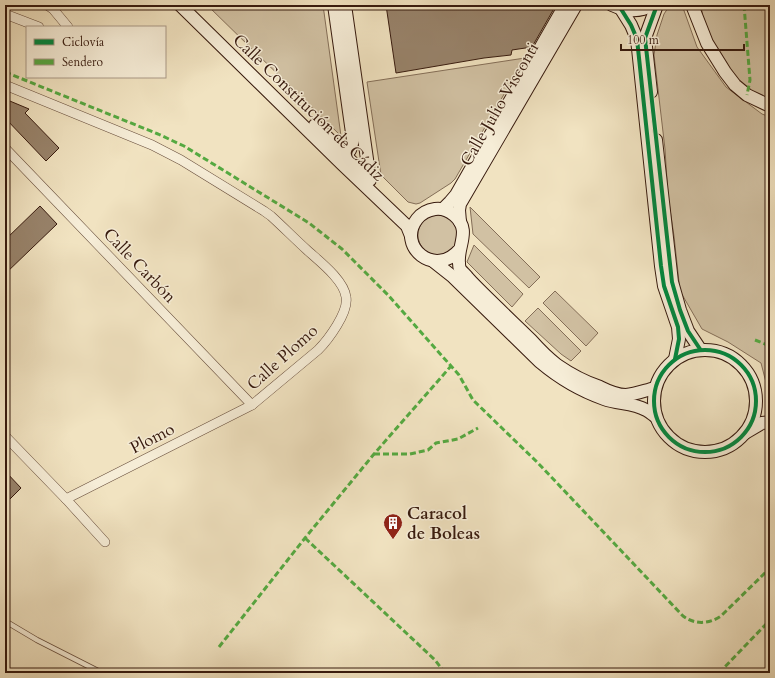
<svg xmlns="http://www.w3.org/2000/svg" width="775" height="678" font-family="Cardo,serif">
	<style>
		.green { fill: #d1c1a3; stroke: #846e58 }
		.building { fill: #98836b; stroke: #371a0e }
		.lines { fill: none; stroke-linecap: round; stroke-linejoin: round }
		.lane-casing { stroke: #664c3b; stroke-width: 6 }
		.street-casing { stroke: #664c3b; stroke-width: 10 }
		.secondary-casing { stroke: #371a0e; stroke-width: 14 }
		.lane { stroke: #f6edd7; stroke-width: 4.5 }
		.street { stroke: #f6edd7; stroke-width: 9 }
		.secondary { stroke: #f6edd7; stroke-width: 12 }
		.quiet { stroke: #55a941; stroke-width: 3; stroke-dasharray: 6 3; stroke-linecap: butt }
		.cycleway-casing { stroke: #f6edd7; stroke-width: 6 }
		.cycleway { stroke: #00873e; stroke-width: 4 }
		.labels { text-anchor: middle; stroke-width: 3; stroke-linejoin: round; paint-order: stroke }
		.street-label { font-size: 17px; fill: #371a0e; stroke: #f6edd7 }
		.poi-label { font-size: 17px; font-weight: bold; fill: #371a0e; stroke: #f6edd7; text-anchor: start }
	</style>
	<rect width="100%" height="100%" fill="#f1e3c1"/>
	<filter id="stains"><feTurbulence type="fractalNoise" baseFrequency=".005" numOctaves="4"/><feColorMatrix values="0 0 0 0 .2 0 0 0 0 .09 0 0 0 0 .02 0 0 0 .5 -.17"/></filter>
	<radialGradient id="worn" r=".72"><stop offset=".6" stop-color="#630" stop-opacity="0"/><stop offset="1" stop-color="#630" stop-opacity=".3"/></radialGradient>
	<!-- green -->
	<g class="green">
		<path d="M207,5H323L341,136Z"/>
		<path d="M670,5H682L697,47L726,87L762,114L770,117V398L761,363L728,342L702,329L680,291L674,236L668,196L665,149L654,55L657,35L664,14Z"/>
		<path d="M701,5H770V106L753,98L707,43Z"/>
		<path d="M525,58L455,179L451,183L420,203L416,204L408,202L381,175L367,82Z"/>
		<path d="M470,207L540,277L529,288L473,234Z"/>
		<circle cx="438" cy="235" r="20"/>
		<path d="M474,245L523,294L512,307L467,262Z"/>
		<path d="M555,291L598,333L586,346L543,303Z"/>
		<path d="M538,308L581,351L571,361L561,354L525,321Z"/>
	</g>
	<!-- building -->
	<g class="building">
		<path d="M386,5H556L532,47L512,50L511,55L484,58L396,73Z"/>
		<path d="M5,99L29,109L25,113L59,148L46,161L5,118Z"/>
		<path d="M40,206L57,224L5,274V240Z"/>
		<path d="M5,471L21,488L5,504Z"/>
	</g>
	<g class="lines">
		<defs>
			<path id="lane" d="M5,621L37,640L102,673"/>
			<g id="street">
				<path d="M47,5L53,9L68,27"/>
				<path d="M5,14L39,27"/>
				<path d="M5,85L152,145L181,160L264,211L271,216C283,227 295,239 307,250C319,261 344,280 346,297C349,312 328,340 318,350L252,405L66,499"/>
				<path d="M5,148L252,405"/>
				<path d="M5,436L66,499L105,542"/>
			</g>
			<g id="secondary">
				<path d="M180,5L342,164L407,226L411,236"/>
				<path d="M334,5L353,140L350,150L345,154L343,161"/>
				<path d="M345,5L370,180"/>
				<path d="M612,5C625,11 639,13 652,5"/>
				<path d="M692,5L707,43L725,72L735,85L747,95L770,106"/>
				<path d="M621,9L631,25L637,39L661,266L664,286L678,327L679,339L675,359"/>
				<path d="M651,92L645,38L657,5"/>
				<path d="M315,125L363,173"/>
				<path d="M656,140L672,282L680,310L688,331L700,349"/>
				<path d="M443,209L450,202L456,195L565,5"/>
				<path d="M460,222L459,210L460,204L576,5"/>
				<path d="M460,249C435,279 396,246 417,219C421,214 428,210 435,209C442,208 449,211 454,215C472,230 457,246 459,263C459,265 459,267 460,269C462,272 466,275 468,278C478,289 488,298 498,308C509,319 520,329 531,340C539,349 548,358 557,365C570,374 585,382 600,387C608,391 617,395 626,395C636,394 646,390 655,388"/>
				<path d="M433,261L452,276L540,362C559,378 581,391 604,399C618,404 633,403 646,410C650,412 653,415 656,417"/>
				<circle cx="705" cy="401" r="51"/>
				<path d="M745,433L762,423L770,422"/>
			</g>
		</defs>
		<!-- lane casing -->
		<use href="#lane" class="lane-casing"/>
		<!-- street casing -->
		<use href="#street" class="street-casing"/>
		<!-- secondary casing -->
		<use href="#secondary" class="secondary-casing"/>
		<!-- lane -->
		<use href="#lane" class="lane"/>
		<!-- street -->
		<use href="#street" class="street"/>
		<!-- secondary -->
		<use href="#secondary" class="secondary"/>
		<!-- quiet -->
		<g class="quiet">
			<path d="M744,5L750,80L747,95"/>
			<path d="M709,6V5"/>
			<path d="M5,72L158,134L184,146L309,223L342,249L388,295L451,366L459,375L473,400L538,463L683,616C695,625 709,624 721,616L770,568"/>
			<path d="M755,340L770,346"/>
			<path d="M374,454H410L428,450L436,443L458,439L478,428"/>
			<path d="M305,538L435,660L445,673"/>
			<path d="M219,647L305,538L374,454L451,366"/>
			<path d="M719,673L770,620"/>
		</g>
		<defs>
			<g id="cycleway">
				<path d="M657,5L645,38L672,282L680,310L688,331L700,349"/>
				<path d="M621,9L631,25L637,39L661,266L664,286L678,327L679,339L675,359"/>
				<circle cx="705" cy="401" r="51"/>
			</g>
		</defs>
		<!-- cycleway casing -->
		<use href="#cycleway" class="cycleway-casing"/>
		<!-- cycleway -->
		<use href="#cycleway" class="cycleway"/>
	</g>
	<!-- icons -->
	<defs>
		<symbol id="building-pin" viewBox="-11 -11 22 30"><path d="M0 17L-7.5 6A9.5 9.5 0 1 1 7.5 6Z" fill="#8f2418" stroke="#f6edd7"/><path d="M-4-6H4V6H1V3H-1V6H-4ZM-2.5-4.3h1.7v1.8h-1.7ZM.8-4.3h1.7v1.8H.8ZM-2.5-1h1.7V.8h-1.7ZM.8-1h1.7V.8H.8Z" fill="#fff"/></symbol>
	</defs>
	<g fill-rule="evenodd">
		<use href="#building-pin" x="382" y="512" width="22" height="30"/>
	</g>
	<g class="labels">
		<!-- street labels -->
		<g class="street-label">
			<text transform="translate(499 104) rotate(-60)" y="6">Calle Julio Visconti</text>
			<text transform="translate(309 107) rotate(44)" y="6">Calle Constitución de Cádiz</text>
			<text transform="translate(140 265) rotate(46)" y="6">Calle Carbón</text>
			<text transform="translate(282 357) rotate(-42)" y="6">Calle Plomo</text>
			<text transform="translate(152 438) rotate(-27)" y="6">Plomo</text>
		</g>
		<!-- poi labels -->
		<g class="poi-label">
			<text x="407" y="519">Caracol<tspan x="407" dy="20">de Boleas</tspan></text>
		</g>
	</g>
	<!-- margin -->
	<rect width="775" height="678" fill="none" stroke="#f1e3c1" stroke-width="20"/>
	<rect x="6" y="6" width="763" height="666" fill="none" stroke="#371a0e" stroke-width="2"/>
	<rect x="10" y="10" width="755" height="658" fill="none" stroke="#371a0e"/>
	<!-- legend -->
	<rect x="26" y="26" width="140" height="52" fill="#f6edd7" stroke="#aa9987"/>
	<rect x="34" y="39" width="20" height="6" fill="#00873e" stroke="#aa9987"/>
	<text x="62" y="46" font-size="12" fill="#371a0e">Ciclovía</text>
	<rect x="34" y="59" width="20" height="6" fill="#55a941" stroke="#aa9987"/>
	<text x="62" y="66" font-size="12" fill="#371a0e">Sendero</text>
	<!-- scale -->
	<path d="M621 44v6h123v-6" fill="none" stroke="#371a0e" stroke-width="2"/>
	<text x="627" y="44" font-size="12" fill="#371a0e" stroke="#f6edd7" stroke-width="3" paint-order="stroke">100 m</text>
	<rect width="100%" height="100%" filter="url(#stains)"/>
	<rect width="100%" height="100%" fill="url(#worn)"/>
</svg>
